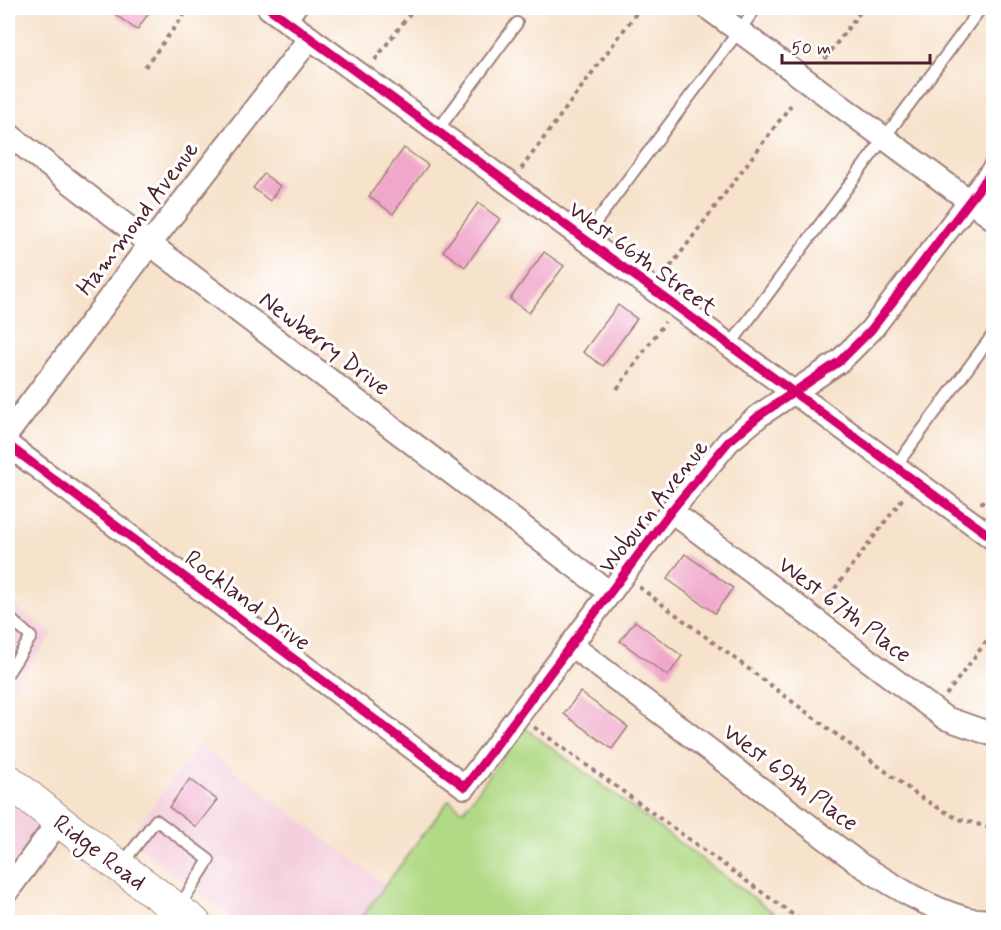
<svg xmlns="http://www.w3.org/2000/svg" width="1001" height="930" font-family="Mynerve,sans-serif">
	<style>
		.built { fill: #f4cfde }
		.green { fill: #b0da85; stroke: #7d7c58; stroke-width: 1.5 }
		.building { fill: #f0a8ca }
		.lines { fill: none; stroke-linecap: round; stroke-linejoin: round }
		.lane-casing { stroke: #a0807b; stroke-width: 14 }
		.street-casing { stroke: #a0807b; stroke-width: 26 }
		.secondary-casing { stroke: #a0807b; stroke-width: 34 }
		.path { stroke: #a0807b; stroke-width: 4; stroke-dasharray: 4.5 4.5; stroke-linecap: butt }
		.lane { stroke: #fff; stroke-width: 10 }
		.street { stroke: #fff; stroke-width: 22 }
		.secondary { stroke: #fff; stroke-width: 32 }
		.cycleway-casing { stroke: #fff; stroke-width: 13 }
		.cycleway { stroke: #d6006c; stroke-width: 9 }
		.labels { text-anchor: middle; stroke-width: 6; stroke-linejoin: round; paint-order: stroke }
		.street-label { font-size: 24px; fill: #4a1f2b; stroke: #fff }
	</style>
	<rect width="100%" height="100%" fill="#fff"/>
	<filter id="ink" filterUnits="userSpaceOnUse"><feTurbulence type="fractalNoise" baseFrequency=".0167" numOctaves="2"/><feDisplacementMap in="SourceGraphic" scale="12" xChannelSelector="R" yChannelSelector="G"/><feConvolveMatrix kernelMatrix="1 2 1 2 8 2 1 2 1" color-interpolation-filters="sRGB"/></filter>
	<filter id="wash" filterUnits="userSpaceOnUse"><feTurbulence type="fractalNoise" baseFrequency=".008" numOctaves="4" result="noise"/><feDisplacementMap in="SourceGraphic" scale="24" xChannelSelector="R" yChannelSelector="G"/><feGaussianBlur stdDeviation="1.35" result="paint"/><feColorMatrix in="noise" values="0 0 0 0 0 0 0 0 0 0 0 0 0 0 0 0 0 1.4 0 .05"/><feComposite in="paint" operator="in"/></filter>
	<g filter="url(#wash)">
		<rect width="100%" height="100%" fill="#f7e2cb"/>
		<!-- built -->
		<g class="built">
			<path d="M8,601L53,634L8,695Z"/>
			<path d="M199,744L386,885L358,922H239L128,839Z"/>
			<path d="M8,802L40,827L8,871Z"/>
		</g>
		<!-- green -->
		<path class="green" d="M525,728L786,922H358L449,800L463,811Z"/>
		<g id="blocks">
			<!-- building -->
			<g class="building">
				<path d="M121,8H152L137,30L116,15Z"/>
				<path d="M404,148L428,165L393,214L369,196Z"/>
				<path d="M264,174L280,186L270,201L253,188Z"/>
				<path d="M478,203L500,219L465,267L443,251Z"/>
				<path d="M544,252L564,266L529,313L510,299Z"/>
				<path d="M618,305L637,319L603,366L583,352Z"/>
				<path d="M685,554L733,588L715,613L667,579Z"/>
				<path d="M635,621L682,656L668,676L620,641Z"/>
				<path d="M580,692L628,727L612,749L564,714Z"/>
				<path d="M190,779L217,800L196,827L169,807Z"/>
			</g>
		</g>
	</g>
	<g filter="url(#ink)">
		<use href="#blocks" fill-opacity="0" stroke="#a0807b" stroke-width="1.5"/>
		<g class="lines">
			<defs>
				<g id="lane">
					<path d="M290,23L301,8"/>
					<path d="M437,131L517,23"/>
					<path d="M584,238L756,8"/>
					<path d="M730,345L981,8"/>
					<path d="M895,467L994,333"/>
					<path d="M8,617L31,637L8,673"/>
					<path d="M122,864L156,820L209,860L179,907"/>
				</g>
				<g id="street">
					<path d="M269,8L994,539"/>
					<path d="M708,8L994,219"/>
					<path d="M8,134L150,244L610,593"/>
					<path d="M8,433L150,244L310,38"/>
					<path d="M8,445L465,787L671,511L729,441L760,415L840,361L871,330L994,169"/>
					<path d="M671,511L945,718L994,735"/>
					<path d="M571,645L861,865C894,886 928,908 965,918C974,921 984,920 994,921"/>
					<path d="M8,890L59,821"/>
				</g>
				<path id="secondary" d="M8,780L59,821L194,922"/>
			</defs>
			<!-- lane casing -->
			<use href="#lane" class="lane-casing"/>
			<!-- street casing -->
			<use href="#street" class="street-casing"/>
			<!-- secondary casing -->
			<use href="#secondary" class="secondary-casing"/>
			<!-- path -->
			<g class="path">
				<path d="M825,59L863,8"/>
				<path d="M375,60L414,8"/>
				<path d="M145,67L189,8"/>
				<path d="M521,169L640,8"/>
				<path d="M665,274L791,105"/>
				<path d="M617,389L665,322"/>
				<path d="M981,504L994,488"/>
				<path d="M639,587L920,797L956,818L994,829"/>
				<path d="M824,603L903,498"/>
				<path d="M946,695L994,631"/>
				<path d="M534,727L803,922"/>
			</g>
			<!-- lane -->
			<use href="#lane" class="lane"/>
			<!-- street -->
			<use href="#street" class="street"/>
			<!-- secondary -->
			<use href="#secondary" class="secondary"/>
			<defs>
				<g id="cycleway">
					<path d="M269,8L994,539"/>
					<path d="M8,445L465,787L671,511L729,441L760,415L840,361L871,330L994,169"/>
				</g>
			</defs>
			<!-- cycleway casing -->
			<use href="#cycleway" class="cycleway-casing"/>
			<!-- cycleway -->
			<use href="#cycleway" class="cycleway"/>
		</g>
	</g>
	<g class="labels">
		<!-- street labels -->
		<g class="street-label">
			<text transform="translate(137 218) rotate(-53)" y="8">Hammond Avenue</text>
			<text transform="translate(643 258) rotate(36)" y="8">West 66th Street</text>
			<text transform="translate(325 343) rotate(37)" y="8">Newberry Drive</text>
			<text transform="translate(653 506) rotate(-52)" y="8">Woburn Avenue</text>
			<text transform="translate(248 600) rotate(37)" y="8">Rockland Drive</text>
			<text transform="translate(845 609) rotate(37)" y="8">West 67th Place</text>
			<text transform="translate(791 777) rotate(37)" y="8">West 69th Place</text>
			<text transform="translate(100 852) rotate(37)" y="8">Ridge Road</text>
		</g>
	</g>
	<!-- margin -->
	<rect width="1001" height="930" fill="none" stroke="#fff" stroke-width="30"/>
	<!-- scale -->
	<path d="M782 54v9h148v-9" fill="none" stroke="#4a1f2b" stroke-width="3"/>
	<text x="791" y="54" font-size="18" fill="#4a1f2b" stroke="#ffffff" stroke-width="4.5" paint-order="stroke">50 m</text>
</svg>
